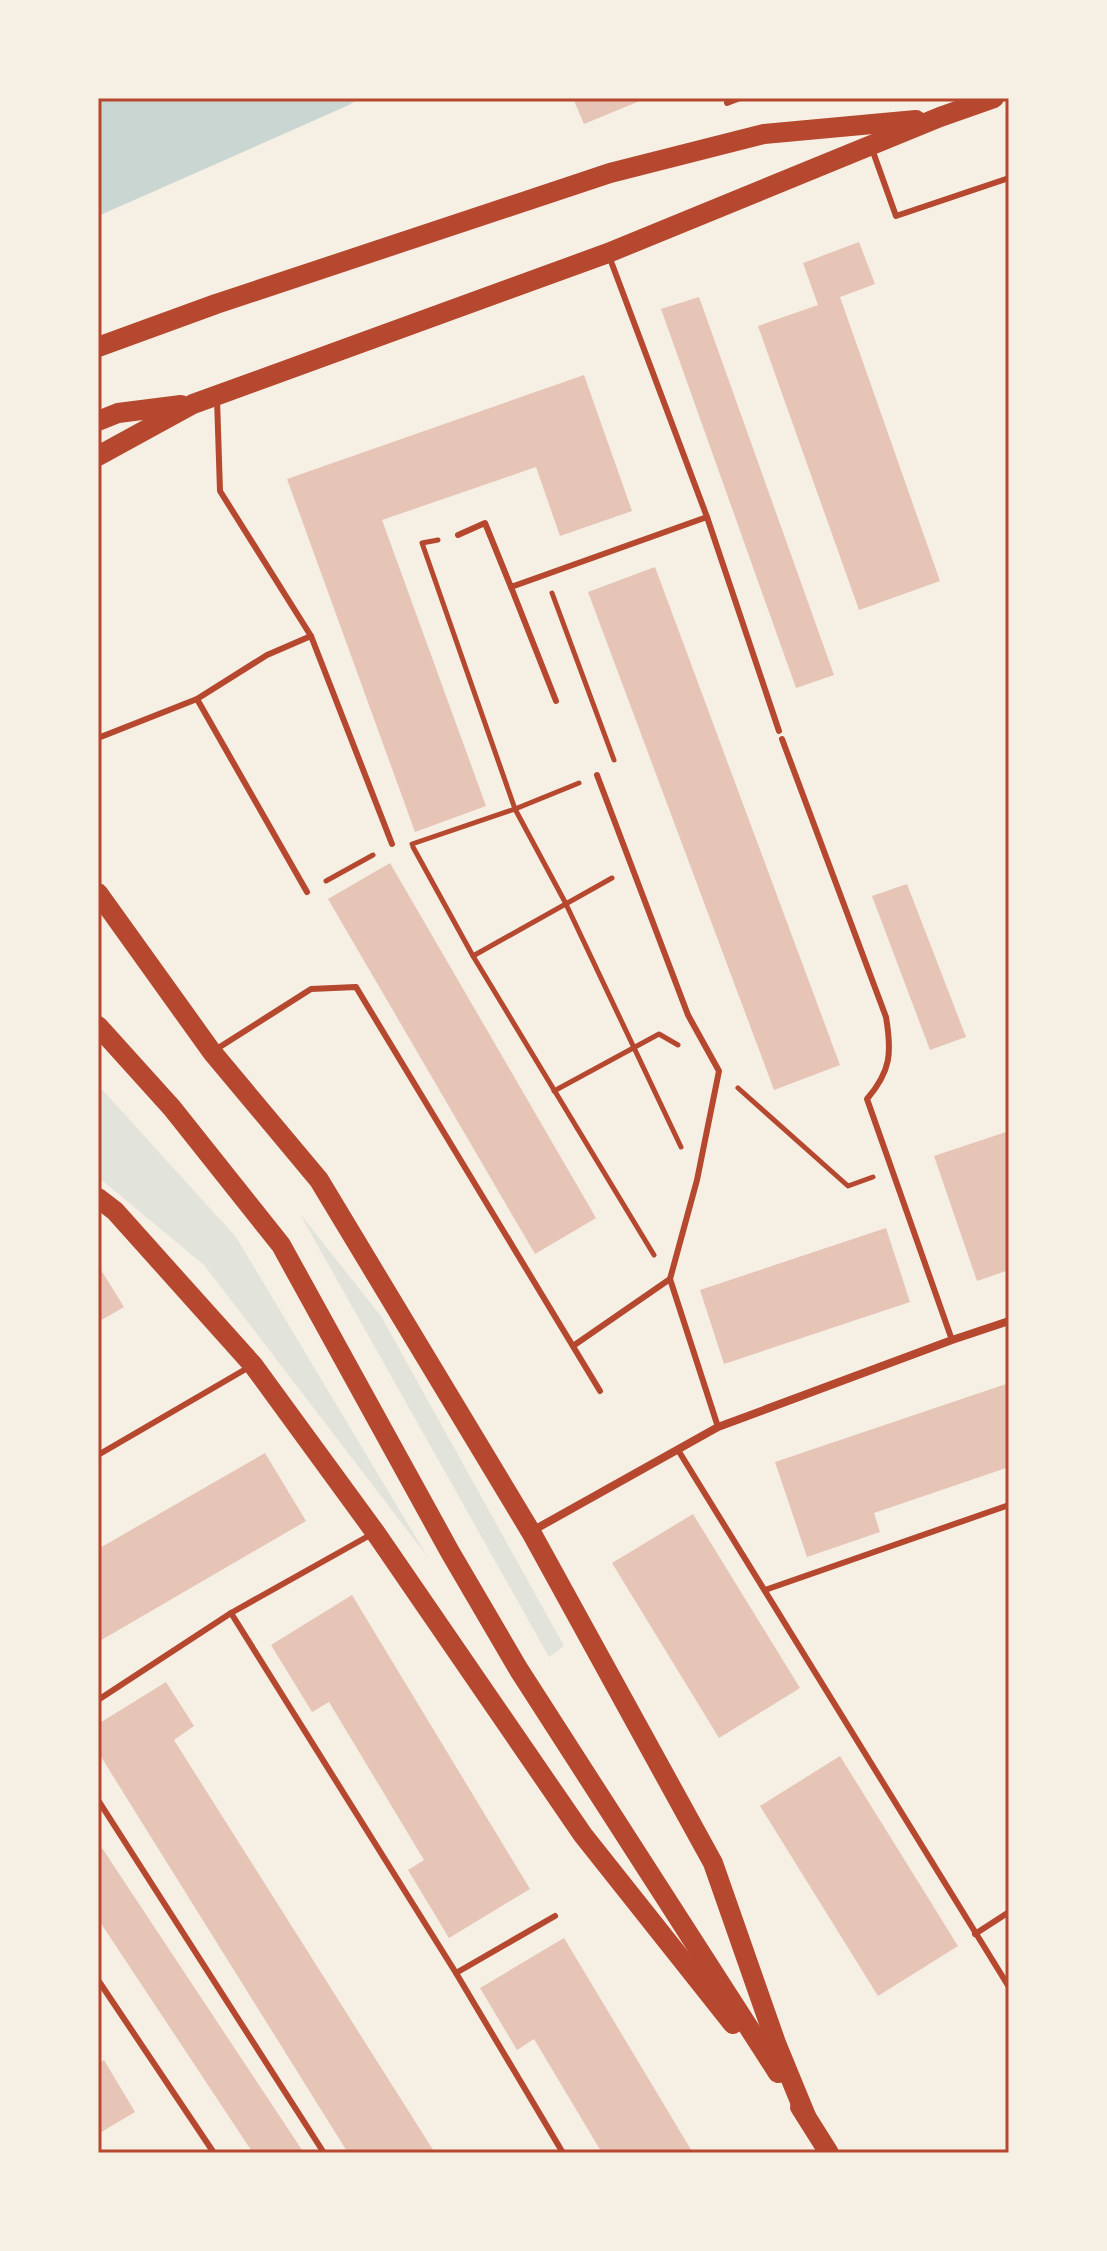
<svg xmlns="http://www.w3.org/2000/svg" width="1107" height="2251" font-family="'Noto Serif',serif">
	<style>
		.green { fill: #e2e4dc }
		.water { fill: #c9d6d2 }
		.building { fill: #e6c5b7 }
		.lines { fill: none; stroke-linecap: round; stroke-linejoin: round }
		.path { stroke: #b5482f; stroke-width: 5 }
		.service { stroke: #b5482f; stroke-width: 6 }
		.minor { stroke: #b5482f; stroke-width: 8 }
		.primary { stroke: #b5482f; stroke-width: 20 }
		.neatline { fill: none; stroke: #b5482f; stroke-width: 3 }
	</style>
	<rect width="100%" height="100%" fill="#f6efe4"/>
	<!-- green -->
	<g class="green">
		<path d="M98,1085L236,1237L427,1556L204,1265L98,1177Z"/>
		<path d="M300,1214L381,1316L564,1646L549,1657Z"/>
	</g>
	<!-- water -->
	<path class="water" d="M98,98H359L349,105L98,216Z"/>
	<!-- building -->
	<g class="building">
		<path d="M573,98H647L584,124Z"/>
		<path d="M859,242L875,284L840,297L940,581L859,610L758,326L818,305L803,263Z"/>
		<path d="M699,297L834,675L796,688L661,309Z"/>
		<path d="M584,375L632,511L560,536L536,467L382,520L486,806L415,832L287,479Z"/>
		<path d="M655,567L840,1065L774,1090L588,592Z"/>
		<path d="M390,863L596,1218L535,1254L328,899Z"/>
		<path d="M907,884L966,1037L930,1050L872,896Z"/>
		<path d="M1009,1131V1270L977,1281L934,1156Z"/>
		<path d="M886,1228L910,1302L724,1364L700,1290Z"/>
		<path d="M98,1265L124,1307L98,1322Z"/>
		<path d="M1009,1383V1467L874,1513L880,1532L807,1557L775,1462Z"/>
		<path d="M265,1453L306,1521L98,1642V1549Z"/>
		<path d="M693,1514L800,1688L719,1738L612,1563Z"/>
		<path d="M352,1595L530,1889L449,1938L408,1870L424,1860L329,1702L312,1712L271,1645Z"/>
		<path d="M166,1682L194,1726L174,1740L435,2153H348L98,1752V1724Z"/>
		<path d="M840,1756L958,1946L878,1996L760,1806Z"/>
		<path d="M98,1842L304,2153H253L98,1919Z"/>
		<path d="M564,1938L693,2153H602L534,2039L517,2050L480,1988Z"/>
		<path d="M104,2060L135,2112L98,2134V2064Z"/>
	</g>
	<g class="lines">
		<!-- path -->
		<g class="path">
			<path d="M438,540L422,543L515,809L565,902L681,1147"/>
			<path d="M552,593L614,760"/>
			<path d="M412,844L515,809L579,783"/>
			<path d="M413,847L473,956L654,1255"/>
			<path d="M326,881L373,855"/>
			<path d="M473,956L612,878"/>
			<path d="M738,1088L848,1186L873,1177"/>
			<path d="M554,1091L659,1034L678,1045"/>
		</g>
		<!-- service -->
		<g class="service">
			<path d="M727,103L740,98"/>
			<path d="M872,149L896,216L1009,178"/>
			<path d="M707,517L779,731"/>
			<path d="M458,535L485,523L511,587L707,517L609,256"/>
			<path d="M511,587L556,701"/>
			<path d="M311,636L392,844"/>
			<path d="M197,699L307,892"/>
			<path d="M98,738L197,699L267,655L311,636L220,491L217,399"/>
			<path d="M782,739L886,1017C892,1053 891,1071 867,1099L952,1340"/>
			<path d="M597,775L688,1015L719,1071L697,1180L670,1279L718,1427"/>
			<path d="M215,1050L311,989L356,987L600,1391"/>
			<path d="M573,1346L670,1279"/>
			<path d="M678,1450L1009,1987"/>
			<path d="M98,1455L251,1366"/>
			<path d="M765,1590L1009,1505"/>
			<path d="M231,1613L456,1973L555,1916"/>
			<path d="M98,1700L231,1613L372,1534"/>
			<path d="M98,1800L324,2153"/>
			<path d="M975,1934L1009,1912"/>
			<path d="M456,1973L563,2153"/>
			<path d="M98,1980L214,2153"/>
		</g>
		<!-- minor -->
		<path class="minor" d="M532,1531L718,1427L952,1340L1009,1321"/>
		<!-- primary -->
		<g class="primary">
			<path d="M98,347L216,304L610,173L764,134L916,120"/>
			<path d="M98,421L118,413L181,405"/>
			<path d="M98,456L193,404L608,253L940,117L994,98"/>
			<path d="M98,893L212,1052L319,1180L531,1532L713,1863L776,2043L806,2116"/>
			<path d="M98,1026L172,1108L281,1245L450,1552L519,1670L778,2073"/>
			<path d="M98,1198L115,1211L253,1365L375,1532L583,1835L733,2024"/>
			<path d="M800,2107L829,2153"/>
		</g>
	</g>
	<!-- border -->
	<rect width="1107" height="2251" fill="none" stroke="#f6efe4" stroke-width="200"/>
	<rect x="100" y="100" width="907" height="2051" class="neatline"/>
</svg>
